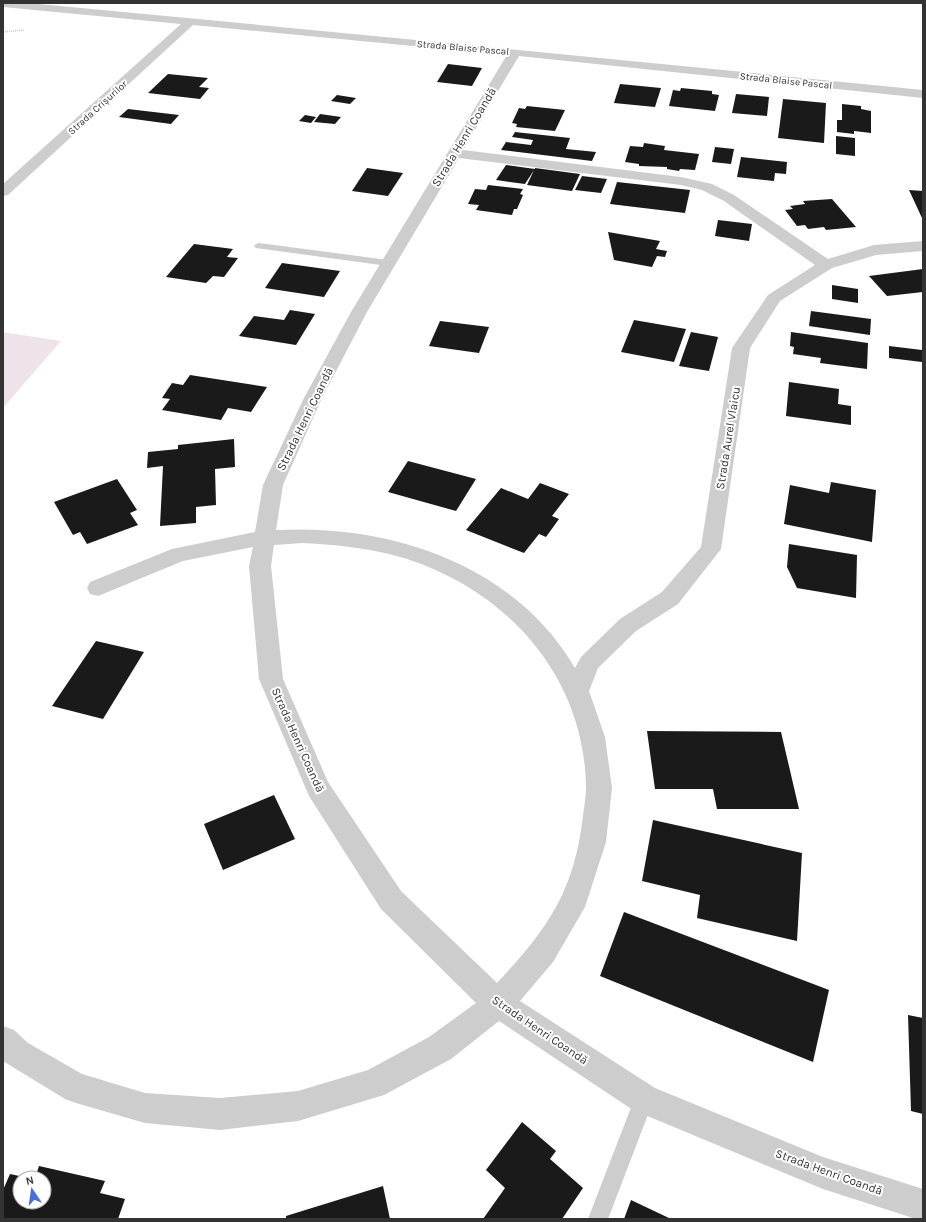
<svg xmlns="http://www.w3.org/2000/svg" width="926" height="1222" font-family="Karla,sans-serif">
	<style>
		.green { fill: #eee3eb }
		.building { fill: #1a1a1a }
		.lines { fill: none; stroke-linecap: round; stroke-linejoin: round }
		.path { stroke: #c7c7c7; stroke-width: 1.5; stroke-dasharray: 1 1; stroke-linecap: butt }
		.lane { fill: #cdcdcd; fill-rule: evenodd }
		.street { fill: #cdcdcd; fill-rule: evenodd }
		.labels { text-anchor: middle; stroke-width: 4; stroke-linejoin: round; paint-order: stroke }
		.far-street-label { font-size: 10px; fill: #333; stroke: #fff }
		.street-label { font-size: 12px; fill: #333; stroke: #fff }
	</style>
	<rect width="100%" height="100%" fill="#fff"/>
	<!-- green -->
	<path class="green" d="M3,332L61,341L3,408Z"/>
	<!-- building -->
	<g class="building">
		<path d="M448,64L482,68L472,86L437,82Z"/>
		<path d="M168,74L208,78L199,87L209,88L200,99L148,93Z"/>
		<path d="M620,84L661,88L655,107L614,103Z"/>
		<path d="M681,88L712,91V94L719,95L715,111L669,106L673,90L680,91Z"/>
		<path d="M736,94L769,97L767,116L732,113Z"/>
		<path d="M337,95L356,98L350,104L331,101Z"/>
		<path d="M783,99L826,103L824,143L778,138Z"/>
		<path d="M842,104L861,106V109L871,111V133L854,131V134L837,132V120H842Z"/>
		<path d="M527,106L565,110L555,131L516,127L517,124L512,123L519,108L525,109Z"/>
		<path d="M128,109L179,115L171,124L119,117Z"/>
		<path d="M320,114L341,117L335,124L314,122Z"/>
		<path d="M305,115L316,117L311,123L299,121Z"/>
		<path d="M515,132L570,138L566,149L596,152L592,161L501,150L506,142L531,145L533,140L512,137Z"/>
		<path d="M836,136L855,138V156L836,154Z"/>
		<path d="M644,143L665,146L664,150L699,154L695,170L680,169L679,171L667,169V167L639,166V164L625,162L630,146L643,147Z"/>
		<path d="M715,147L734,149L731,164L712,162Z"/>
		<path d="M741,157L787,162L786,174L775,173L774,181L737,177Z"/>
		<path d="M506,165L535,169V168L580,174L572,191L527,185L534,170L525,184L496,180Z"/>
		<path d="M367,168L403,173L388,196L352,191Z"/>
		<path d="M582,176L607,179L601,193L575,190Z"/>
		<path d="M617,182L690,190L685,213L610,204Z"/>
		<path d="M488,185L523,189L520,194L523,195L517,209H514L512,215L476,210L479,205L468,204L475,189L486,190Z"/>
		<path d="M909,190L923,191V218H922Z"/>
		<path d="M832,199L856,227L826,230L824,227L808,229L805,225L797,226L785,210L793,209L790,206L805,204L803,201Z"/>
		<path d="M718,220L752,224L749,241L715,236Z"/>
		<path d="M608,232L660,241L656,249L667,251L665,257L657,256L652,267L614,260Z"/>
		<path d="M194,244L233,249L227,257L238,258L224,277L213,276L206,283L166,277Z"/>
		<path d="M282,263L340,271L324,297L265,288Z"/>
		<path d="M923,269V292L887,296L869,276Z"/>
		<path d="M832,285L858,289V303L832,299Z"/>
		<path d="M290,310L315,314L296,345L239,336L254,316L284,320Z"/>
		<path d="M811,311L871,319L870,335L809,326Z"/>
		<path d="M634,320L686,329L674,362L621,352Z"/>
		<path d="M440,321L489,327L479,353L429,346Z"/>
		<path d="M691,332L718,337L709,371L679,366Z"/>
		<path d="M791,332L868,343L867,369L820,363L821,358L793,354L794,347L790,346Z"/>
		<path d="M889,346L922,350V362L889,358Z"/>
		<path d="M190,375L267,387L251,412L228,408L221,420L162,410L170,399L162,398L172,383L183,385Z"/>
		<path d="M789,382L839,389L838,404L851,406V425L786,416Z"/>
		<path d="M234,439L235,467L215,469L216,505L196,507V523L160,526L163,466L147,468L148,452L178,449V445Z"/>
		<path d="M408,461L476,479L456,511L388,492Z"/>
		<path d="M117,479L137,510L130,513L138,525L87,544L80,532L73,535L54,502Z"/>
		<path d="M831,482L876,490L872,542L784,524L790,485L829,493Z"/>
		<path d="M540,483L569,494L552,516L559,519L546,537L539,534L524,553L466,530L501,488L528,499Z"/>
		<path d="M789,544L857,555L856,598L797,588L787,567Z"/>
		<path d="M96,641L144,652L103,719L52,706Z"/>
		<path d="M647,731L781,732L799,809H717L713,789H655Z"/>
		<path d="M274,795L295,839L223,870L204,824Z"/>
		<path d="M653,820L802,853L797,941L697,918L700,895L642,881Z"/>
		<path d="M624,912L829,990L813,1062L600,976Z"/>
		<path d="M908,1015L923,1018V1114L911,1111Z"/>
		<path d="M522,1122L556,1151L550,1159L583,1188L562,1219H483L505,1188L486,1170Z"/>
		<path d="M39,1166L105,1181L100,1193L125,1199L118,1219H3V1190L10,1174L24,1177L20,1178V1202H44V1178H35Z"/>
		<path d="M383,1186L390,1219H286V1216Z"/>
		<path d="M631,1200L671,1219H624Z"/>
	</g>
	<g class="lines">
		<!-- path -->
		<path class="path" d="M3,32L24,30"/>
		<!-- lane -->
		<g class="lane">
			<path d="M259,243L388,260L393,263L388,266L256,248L254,246L256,244Z"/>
			<path d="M644,1089L651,1092L654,1099L608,1219H588L637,1092Z"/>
		</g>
		<!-- street -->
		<path class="street" d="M3,3H28C326,31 625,60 923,90V98L519,56L463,150L681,177L712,184L734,195L828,259L874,245L923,241V251L876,255L832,268L780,301L750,348L721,549L678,604L636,631L598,668L589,691L605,737L612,788L606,842L585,907L553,962L520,1001L655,1088L823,1157L923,1189V1219H916L823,1189L633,1110L499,1021L451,1059L384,1095L298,1121L220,1130L145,1123L76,1103L65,1099L3,1061V1026L14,1030L28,1043L82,1074L145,1093L220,1098L298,1091L368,1070L429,1037L476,1003L381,909L309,796L259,679L249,566L253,547L183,561L98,596L90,594L87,588L90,582L172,549L255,532L263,485L304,398L351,312L507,55L193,25L8,195L3,196V184L181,24L3,7ZM459,158L681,185L702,190L724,201L815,265L768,295L732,348L701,547L662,592L620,619L581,657L575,668C514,564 391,524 276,530L283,485L322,398L367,312ZM303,543C338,545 373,548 407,559C509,592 585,678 586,788C586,797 584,807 583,816C580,842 574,869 563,893C547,928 522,956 497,983L401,891L328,782L283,679L271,566L274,545Z"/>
	</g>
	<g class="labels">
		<!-- far-street labels -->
		<g class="far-street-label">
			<text transform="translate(463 47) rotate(5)" y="4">Strada Blaise Pascal</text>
			<text transform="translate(786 80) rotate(6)" y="4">Strada Blaise Pascal</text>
			<text transform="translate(97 107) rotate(-42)" y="4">Strada Crișurilor</text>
		</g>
		<!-- street labels -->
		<g class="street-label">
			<text transform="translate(464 137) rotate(-59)" y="4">Strada Henri Coandă</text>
			<text transform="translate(305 419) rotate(-64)" y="4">Strada Henri Coandă</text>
			<text transform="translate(728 438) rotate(-81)" y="4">Strada Aurel Vlaicu</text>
			<text transform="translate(298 740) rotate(66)" y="4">Strada Henri Coandă</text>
			<text transform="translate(540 1030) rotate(34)" y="4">Strada Henri Coandă</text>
			<text transform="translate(829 1172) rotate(20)" y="4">Strada Henri Coandă</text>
		</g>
	</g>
	<!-- border -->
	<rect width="926" height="1222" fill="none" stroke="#333333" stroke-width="8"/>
	<!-- north arrow -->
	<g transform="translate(32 1190) rotate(347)"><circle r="19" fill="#ffffff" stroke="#adadad"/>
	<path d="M0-3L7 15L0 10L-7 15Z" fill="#466fd9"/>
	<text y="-6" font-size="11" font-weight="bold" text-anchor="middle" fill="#333333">N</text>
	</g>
</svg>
